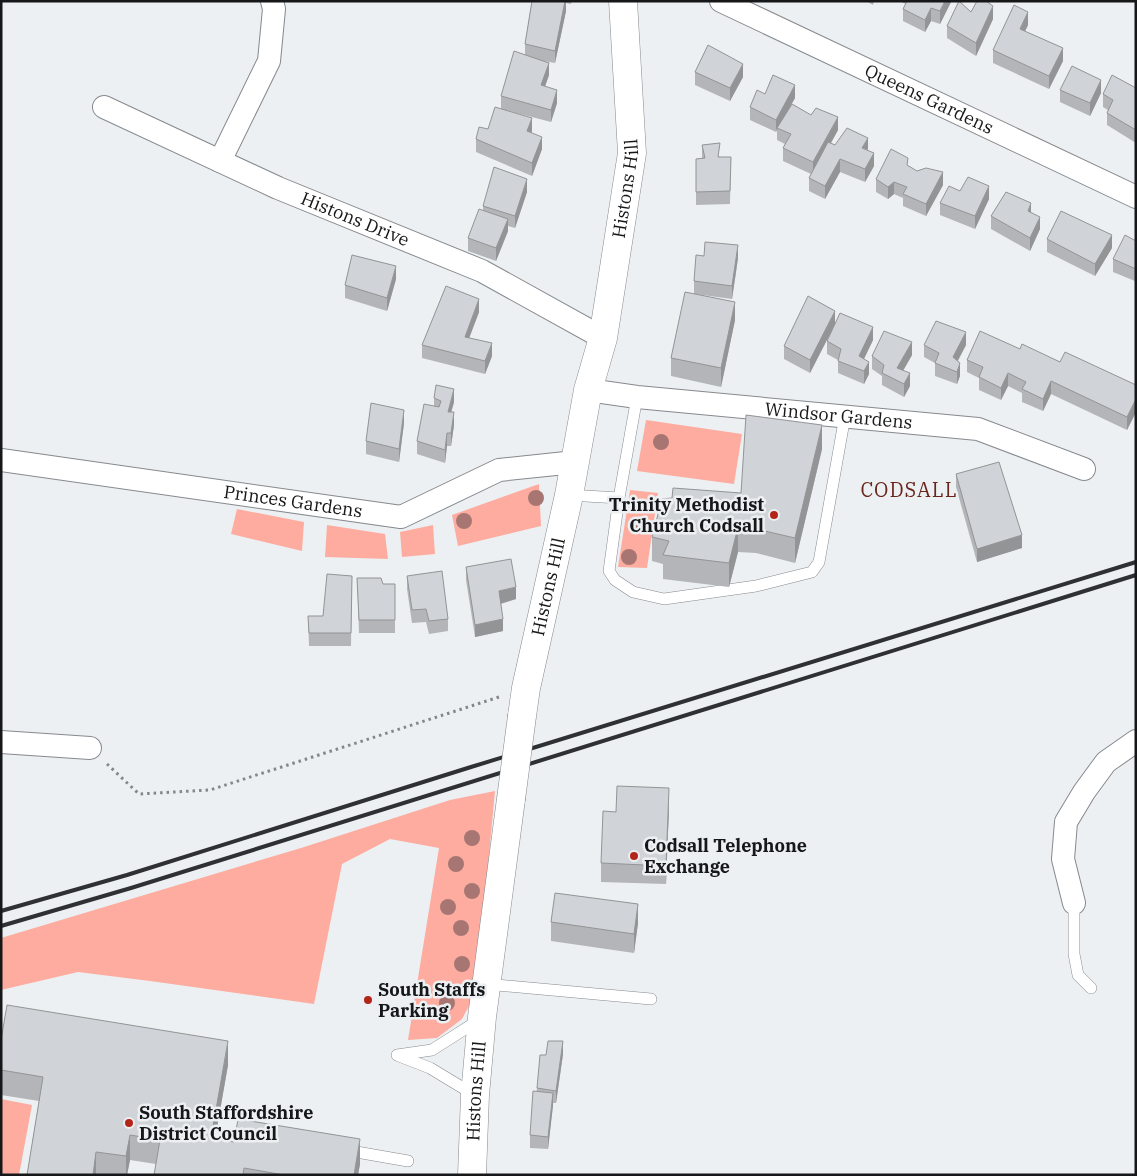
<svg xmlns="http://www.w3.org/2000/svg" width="1137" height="1176" font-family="'IBM Plex Serif',serif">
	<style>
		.green { fill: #feac9f }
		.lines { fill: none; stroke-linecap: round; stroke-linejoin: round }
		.service-casing { stroke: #86898d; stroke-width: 12 }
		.minor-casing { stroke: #86898d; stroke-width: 24 }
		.tertiary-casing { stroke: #86898d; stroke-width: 29 }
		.path { stroke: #848789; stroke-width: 3; stroke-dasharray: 2.5 4; stroke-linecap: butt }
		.service { stroke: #fff; stroke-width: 11 }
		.minor { stroke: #fff; stroke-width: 22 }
		.tertiary { stroke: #fff; stroke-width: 28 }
		.rail { stroke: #2f3031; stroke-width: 4 }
		.tertiary-bridge-casing { stroke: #86898d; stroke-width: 29; stroke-linecap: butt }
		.tertiary-bridge { stroke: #fff; stroke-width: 28 }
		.tree { fill: #a77673 }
		.wall { fill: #b3b5b9 }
		.shaded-wall { fill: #929496 }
		.building { fill: #d0d3d7; stroke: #929496 }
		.poi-dot { fill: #b42519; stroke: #ecf0f3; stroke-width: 2 }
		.labels { text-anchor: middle; stroke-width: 5; stroke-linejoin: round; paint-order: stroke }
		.street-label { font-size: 18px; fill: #161718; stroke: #ecf0f3 }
		.poi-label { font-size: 18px; font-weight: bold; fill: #161718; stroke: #ecf0f3; text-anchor: start }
		.quarter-label { font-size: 20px; letter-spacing: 1px; fill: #69251c; stroke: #ecf0f3 }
	</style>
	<rect width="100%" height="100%" fill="#ecf0f3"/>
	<!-- green -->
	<g class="green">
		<path d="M646,420L742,434L734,484L637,471Z"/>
		<path d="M539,484L541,526L458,546L452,515Z"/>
		<path d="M630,490L658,493L647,568L618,567Z"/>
		<path d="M237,509L304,522L302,551L231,534Z"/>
		<path d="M327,525L385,534L388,559L325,557Z"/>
		<path d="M433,525L435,554L402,557L400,532Z"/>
		<path d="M495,791L476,993L462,1019L437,1038L408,1040L439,848L390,839L342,864L314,1004L150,981L78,972L1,990V938L301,848L450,800Z"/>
		<path d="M1,1099L32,1105L19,1175H1Z"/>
	</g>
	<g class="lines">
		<defs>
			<g id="service">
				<path d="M637,397L619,498L609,571L615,580L633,592L664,599L756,586L812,572L819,562L845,416"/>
				<path d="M569,495L619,498"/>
				<path d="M1074,903V954L1078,975L1091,988"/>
				<path d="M486,984L651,999"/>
				<path d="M397,1055L432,1050L479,1020"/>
				<path d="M399,1056L430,1068L473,1094"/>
				<path d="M345,1150L408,1161"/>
			</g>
			<g id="minor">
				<path id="s1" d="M721,1L1136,197"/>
				<path id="s2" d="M104,107L278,188L482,271L603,338"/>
				<path d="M220,161L269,61L274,9L272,1"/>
				<path id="s3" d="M588,390L637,397L978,429L1084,469"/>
				<path id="s4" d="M1,460L401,517L499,470L575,462"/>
				<path d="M1,742L90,748"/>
				<path d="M1074,903L1063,859L1066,822L1084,792L1106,762L1136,741"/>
			</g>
			<g id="tertiary">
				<path id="s5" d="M522,716L526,688L569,495L588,390L603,338L632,153L623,1"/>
				<path id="s6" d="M472,1175L475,1095L482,1017L511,799"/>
			</g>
		</defs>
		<!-- service casing -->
		<use href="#service" class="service-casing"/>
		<!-- minor casing -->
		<use href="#minor" class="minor-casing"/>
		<!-- tertiary casing -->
		<use href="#tertiary" class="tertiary-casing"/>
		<!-- path -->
		<path class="path" d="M107,764L139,794L210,790L499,697"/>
		<!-- service -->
		<use href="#service" class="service"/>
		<!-- minor -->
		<use href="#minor" class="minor"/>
		<!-- tertiary -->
		<use href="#tertiary" class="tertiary"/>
		<!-- rail -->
		<g class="rail">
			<path d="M1,911L127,875L471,767L1136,562"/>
			<path d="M1,926L131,888L1136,575"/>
		</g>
		<defs>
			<path id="tertiary-bridge" d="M511,799L522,716"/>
		</defs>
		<!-- tertiary-bridge casing -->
		<use href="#tertiary-bridge" class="tertiary-bridge-casing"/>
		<!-- tertiary-bridge -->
		<use href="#tertiary-bridge" class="tertiary-bridge"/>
	</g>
	<!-- trees -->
	<g class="tree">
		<circle cx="661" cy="442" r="8"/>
		<circle cx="536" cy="498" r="8"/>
		<circle cx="464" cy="521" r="8"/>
		<circle cx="636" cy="525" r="8"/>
		<circle cx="629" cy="557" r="8"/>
		<circle cx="472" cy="838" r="8"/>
		<circle cx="456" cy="864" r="8"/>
		<circle cx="472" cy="891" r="8"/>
		<circle cx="448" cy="907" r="8"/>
		<circle cx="461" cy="928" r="8"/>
		<circle cx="462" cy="964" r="8"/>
		<circle cx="447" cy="1003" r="8"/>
	</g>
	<!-- wall -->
	<g class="wall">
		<path d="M532,1H572L571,4L566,3V11L555,63L543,61L549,75L545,86L557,103L551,122L505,110L532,131L531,133L542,149L532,176L476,152V139L488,129L501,109V96L525,54V44Z"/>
		<path d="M866,1H874L873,5Z"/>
		<path d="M901,1H951V2L940,24L931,21L925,32L903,21V9L906,4L901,2Z"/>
		<path d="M971,12L993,19L976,56L947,38V26Z"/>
		<path d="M1028,25L1025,31L1063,61L1049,89L993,63V50Z"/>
		<path d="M695,72L743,77L730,101L695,85Z"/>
		<path d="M1136,88V143L1107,125V113L1108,110L1103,107V94Z"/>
		<path d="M1060,90L1101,93L1090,116L1060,102Z"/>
		<path d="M765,94L795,98L787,112L838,130L831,143L835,145L868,151L874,166L865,182L840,172L825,199L809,191V178L811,174L783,161V148L785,144L777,140V130L776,132L750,120V107Z"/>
		<path d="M702,145L719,157H731L730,204L696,205V159L702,158Z"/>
		<path d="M908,166L943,185L926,216L903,206V198L894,194L888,199L876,192V179Z"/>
		<path d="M960,191L989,199L975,229L940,215V203Z"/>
		<path d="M527,192L515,228L508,226V231L496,261L468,251V238L483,210V206Z"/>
		<path d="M991,216L1040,229L1030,251L991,229Z"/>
		<path d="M1047,239L1112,248L1095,276L1047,252Z"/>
		<path d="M1136,241V292L1135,281L1113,272V259Z"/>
		<path d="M738,258L732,299L695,294L735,320L721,387L671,376V358L694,293V281Z"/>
		<path d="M396,279L387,311L345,298V285Z"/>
		<path d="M479,312L469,338L492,356L485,374L422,358V345Z"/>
		<path d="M835,323L873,340L864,359L869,374L864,384L838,373V360L827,354V341L830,334L810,373L784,359V346Z"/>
		<path d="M924,345H966L958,361L960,376L957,384L935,376V363L924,357Z"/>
		<path d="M1020,349L1136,385V412L1127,430L1051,394L1043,411L1022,402V393L1008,386L1001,400L979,390V378L967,372V360Z"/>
		<path d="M912,355L903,371L910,386L904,397L882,385V376L872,369V356Z"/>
		<path d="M434,398L454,402L451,412L454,425L451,446H447L445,463L417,454V441L434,406Z"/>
		<path d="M404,423L399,462L366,454V441Z"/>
		<path d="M822,449L795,563L756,553L738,552L729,587L663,579V564L652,561V537L741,493Z"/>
		<path d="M956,474L1022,548L977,562L956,487Z"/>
		<path d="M466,567L516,599L501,604L503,631L475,637L466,580Z"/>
		<path d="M352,576L351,646H309L308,616H323Z"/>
		<path d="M407,576L448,619V631L429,634L426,622L412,623L407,589Z"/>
		<path d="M357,578L383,584H395V633H359Z"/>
		<path d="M669,807L666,884L601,882V863L616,812Z"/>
		<path d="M551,922L638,923L634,953L551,941Z"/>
		<path d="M1,1040L228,1065L215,1139L360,1164L358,1175H154L156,1164L130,1160L127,1175H27L39,1101L1,1095Z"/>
		<path d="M563,1054L556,1103H553L548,1149L530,1148V1135L537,1088L546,1055Z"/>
	</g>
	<!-- shaded-wall -->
	<g class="shaded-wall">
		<path d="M565,1H566V11L555,63V51Z"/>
		<path d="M945,1H951V2L940,24V11Z"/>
		<path d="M993,6V19L976,56V43Z"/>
		<path d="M931,8V21L925,32V20Z"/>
		<path d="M1028,12V25L1020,42V29Z"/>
		<path d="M1063,48V61L1049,89V76Z"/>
		<path d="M549,63V75L541,98V85Z"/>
		<path d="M743,64V77L730,101V88Z"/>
		<path d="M1101,80V93L1090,116V103Z"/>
		<path d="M795,85V98L778,128H777L776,132V120Z"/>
		<path d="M557,90V103L551,122V110Z"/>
		<path d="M838,117V130L813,175V162Z"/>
		<path d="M532,118V131L527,144V131Z"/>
		<path d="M542,137V149L532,176V163Z"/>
		<path d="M868,138V150L862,148Z"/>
		<path d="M874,153V166L865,182V169Z"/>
		<path d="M840,159V172L825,199V186Z"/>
		<path d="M943,172V185L926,216V204Z"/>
		<path d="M527,179V192L515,228V216Z"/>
		<path d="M894,182V194L888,199V187Z"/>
		<path d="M989,186V199L975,229V216Z"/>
		<path d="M1031,203V216L1028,211Z"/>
		<path d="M1040,217V229L1030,251V238Z"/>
		<path d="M508,219V231L496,261V248Z"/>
		<path d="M1112,235V248L1095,276V264Z"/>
		<path d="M738,245V258L732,299V286Z"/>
		<path d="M396,266V279L387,311V298Z"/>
		<path d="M479,299V312L465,349V337Z"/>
		<path d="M735,302V320L721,387V368Z"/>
		<path d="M835,311V324L810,373V360Z"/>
		<path d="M873,327V340L859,369V356Z"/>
		<path d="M966,332V345L953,369V357Z"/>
		<path d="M912,342V355L897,381V368Z"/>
		<path d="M492,343V356L485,374V361Z"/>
		<path d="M869,362V374L864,384V371Z"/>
		<path d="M960,363V376L957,384V372Z"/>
		<path d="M910,373V386L904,397V384Z"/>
		<path d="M1008,373V386L1001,400V388Z"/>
		<path d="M1051,381V394L1043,411V399Z"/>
		<path d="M454,389V402L448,424V412Z"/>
		<path d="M1136,399V412L1127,430V417Z"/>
		<path d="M404,410V423L399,462V449Z"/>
		<path d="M454,412V425L451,446V433Z"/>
		<path d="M822,425V449L795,563V538Z"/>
		<path d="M447,433V446L445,463V450Z"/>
		<path d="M738,527V552L729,587V563Z"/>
		<path d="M1022,535V548L977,562V549Z"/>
		<path d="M516,587V599L499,604V591Z"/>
		<path d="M503,619V631L475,637V625Z"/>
		<path d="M669,788V807L666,884V866Z"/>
		<path d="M638,904V923L634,953V934Z"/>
		<path d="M228,1041V1065L211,1162V1138Z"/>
		<path d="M563,1041V1054L556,1103V1091Z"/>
		<path d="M553,1093V1106L548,1149V1137Z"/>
		<path d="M130,1135V1160L127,1175H126V1156Z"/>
		<path d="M360,1139V1164L358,1175H354Z"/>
		<path d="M96,1152V1175H93Z"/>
	</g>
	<!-- building -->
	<g class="building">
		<path d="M532,1H565L555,51L525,44Z"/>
		<path d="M907,1H945L940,11L931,8L925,20L903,9Z"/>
		<path d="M959,1L971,12L977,1H986L993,6L976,43L947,26Z"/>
		<path d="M1014,5L1028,12L1020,29L1063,48L1049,76L993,50Z"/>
		<path d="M708,45L743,64L730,88L695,72Z"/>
		<path d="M514,51L549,63L541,85L557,90L551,110L501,96Z"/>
		<path d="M1072,66L1101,80L1090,103L1060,90Z"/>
		<path d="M773,75L795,85L776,120L750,107L757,90L765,94Z"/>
		<path d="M1112,75L1136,88V130L1107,113L1113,100L1103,94Z"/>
		<path d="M792,104L811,115L816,108L838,117L813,162L783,148L791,134L777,128Z"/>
		<path d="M495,107L532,118L527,131L542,137L532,163L476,139L479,127L488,129Z"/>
		<path d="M847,128L868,138L862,148L874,153L865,169L840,159L825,186L809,178L828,142L835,145Z"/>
		<path d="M720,143L718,157H731L730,191L696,192V159L705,158L702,145Z"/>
		<path d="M891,149L908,158L907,165L917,171L926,168L943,172L926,204L903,194L907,187L894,182L888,187L876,179Z"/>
		<path d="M494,167L527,179L515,216L483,206Z"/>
		<path d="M968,177L989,186L975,216L940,203L949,186L960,191Z"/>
		<path d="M1006,192L1031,203L1028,211L1040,217L1030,238L991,216Z"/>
		<path d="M479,209L508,219L496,248L468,238Z"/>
		<path d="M1061,211L1112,235L1095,264L1047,239Z"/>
		<path d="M1125,235L1136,241V269L1113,259Z"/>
		<path d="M705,242L738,245L732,286L694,281L696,255L704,256Z"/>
		<path d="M352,255L396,266L387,298L345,285Z"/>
		<path d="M446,286L479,299L465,337L492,343L485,361L422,345Z"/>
		<path d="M685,292L735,302L721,368L671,358Z"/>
		<path d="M808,296L835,311L810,360L784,346Z"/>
		<path d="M840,313L873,327L859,356L869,362L864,371L838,361L841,349L827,341Z"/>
		<path d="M936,321L966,332L953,357L960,363L957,372L935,363L939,353L924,345Z"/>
		<path d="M884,331L912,342L897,368L910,373L904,384L882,373L884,365L872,356Z"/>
		<path d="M980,331L1020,349L1022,344L1060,362L1065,352L1136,385V399L1127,417L1051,381L1043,399L1022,389L1026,382L1008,373L1001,388L979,377L983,367L967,360Z"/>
		<path d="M436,385L454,389L448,412H454L451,433H447L445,450L417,441L424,404L439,407L441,401L434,398Z"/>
		<path d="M371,403L404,410L399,449L366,441Z"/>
		<path d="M746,415L822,425L795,538L756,529L738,527L729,563L663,555L669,541L652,537L662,499L672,498L673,488L741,493Z"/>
		<path d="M999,462L1022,535L977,549L956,474Z"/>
		<path d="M511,559L516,587L499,591L503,619L475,625L466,567Z"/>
		<path d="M442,571L448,619L429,621L426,609L412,610L407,576Z"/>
		<path d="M327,574L352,576L351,633H309L308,616H323Z"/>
		<path d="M357,578H381L383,584H395V620H359Z"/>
		<path d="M617,786L669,788L666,866L601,863L603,811L616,812Z"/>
		<path d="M555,893L638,904L634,934L551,922Z"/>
		<path d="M7,1005L228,1041L211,1138L234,1142L238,1119L360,1139L354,1175H284L244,1168L243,1175H154L160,1140L130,1135L126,1156L96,1152L93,1175H27L43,1077L1,1070V1040Z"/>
		<path d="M548,1041H563L556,1091L537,1088L540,1055H546Z"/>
		<path d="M533,1091L553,1093L548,1137L530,1135Z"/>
	</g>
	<!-- markers -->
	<g class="poi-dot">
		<circle cx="774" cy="515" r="5"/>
		<circle cx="634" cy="856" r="5"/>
		<circle cx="368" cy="1000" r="5"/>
		<circle cx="129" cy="1123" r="5"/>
	</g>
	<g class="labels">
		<!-- street labels -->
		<g class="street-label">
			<text dy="6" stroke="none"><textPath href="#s1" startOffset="230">Queens Gardens</textPath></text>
			<text dy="6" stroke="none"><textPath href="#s5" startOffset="538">Histons Hill</textPath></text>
			<text dy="6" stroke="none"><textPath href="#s2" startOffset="275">Histons Drive</textPath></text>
			<text dy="6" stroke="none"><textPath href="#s3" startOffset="252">Windsor Gardens</textPath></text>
			<text dy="6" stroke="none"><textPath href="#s4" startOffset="295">Princes Gardens</textPath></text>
			<text dy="6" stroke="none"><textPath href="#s5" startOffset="132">Histons Hill</textPath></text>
			<text dy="6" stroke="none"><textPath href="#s6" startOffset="84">Histons Hill</textPath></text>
		</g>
		<!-- poi labels -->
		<g class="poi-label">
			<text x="764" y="511" text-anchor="end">Trinity Methodist<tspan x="764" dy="21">Church Codsall</tspan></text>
			<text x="644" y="852">Codsall Telephone<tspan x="644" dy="21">Exchange</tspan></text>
			<text x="378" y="996">South Staffs<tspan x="378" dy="21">Parking</tspan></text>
			<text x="139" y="1119">South Staffordshire<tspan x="139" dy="21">District Council</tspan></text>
		</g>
		<!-- quarter labels -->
		<g class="quarter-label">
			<text x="909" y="497">CODSALL</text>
		</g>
	</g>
	<!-- border -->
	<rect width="1137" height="1176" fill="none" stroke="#161718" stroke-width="5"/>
</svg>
